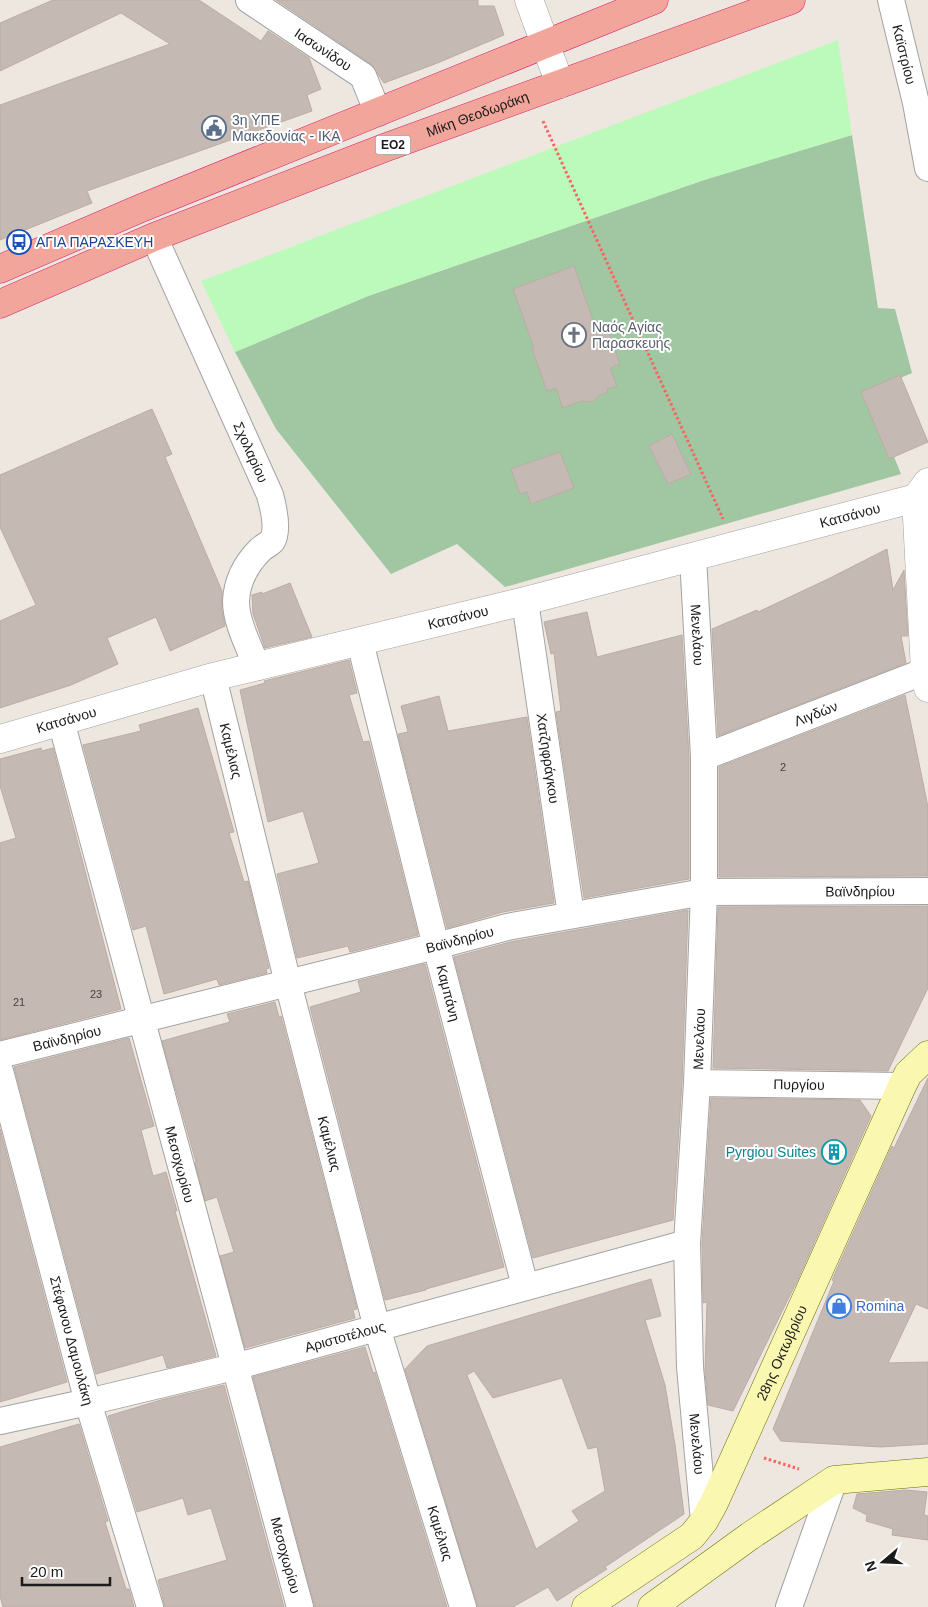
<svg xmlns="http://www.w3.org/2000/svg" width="928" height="1607" font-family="Arial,sans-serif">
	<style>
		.cemetery { fill: #a0c6a2 }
		.park { fill: #bbfaba }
		.building { fill: #c4b9b3; stroke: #beaca2; fill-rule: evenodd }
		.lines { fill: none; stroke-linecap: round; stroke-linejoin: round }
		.minor-casing { stroke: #a2a2a2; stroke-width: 28 }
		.tertiary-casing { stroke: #a2a2a2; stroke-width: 29 }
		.secondary-casing { stroke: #6f7003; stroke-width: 29 }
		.trunk-casing { stroke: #d72071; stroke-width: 29 }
		.path { stroke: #fc6362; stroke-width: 3; stroke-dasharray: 2.5 2.5; stroke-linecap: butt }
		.minor { stroke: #fff; stroke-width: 26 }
		.tertiary { stroke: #fff; stroke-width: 28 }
		.secondary { stroke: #faf7b0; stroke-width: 28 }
		.trunk { stroke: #f2a59a; stroke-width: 28 }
		.labels { text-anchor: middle; stroke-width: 4; stroke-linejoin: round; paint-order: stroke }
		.number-label { font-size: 11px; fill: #454241 }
		.shield { fill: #fff; stroke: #5f5f5f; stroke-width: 1 }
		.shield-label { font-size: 12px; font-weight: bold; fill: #1b1b1b }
		.street-label { font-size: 14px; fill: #1b1b1b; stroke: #fff }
		.service-label { font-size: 14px; fill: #4e5e75; stroke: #fff; text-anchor: start }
		.transit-label { font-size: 14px; fill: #164399; stroke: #fff; text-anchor: start }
		.worship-label { font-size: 14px; fill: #5b616d; stroke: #fff; text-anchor: start }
		.culture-label { font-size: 14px; fill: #0d838f; stroke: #fff; text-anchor: end }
		.shop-label { font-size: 14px; fill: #366cbe; stroke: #fff; text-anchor: start }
	</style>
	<rect width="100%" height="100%" fill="#ede7e0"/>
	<!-- cemetery -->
	<path class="cemetery" d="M852,135L878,308L895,309L912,373L868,392L901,474L505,587L457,544L391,574L276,429L235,352L368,296L704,180Z"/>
	<!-- park -->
	<path class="park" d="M838,40L852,135L704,180L368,296L235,352L201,281Z"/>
	<!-- building -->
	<g class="building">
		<path d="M53,0H199L261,41L268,31L309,58L321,89L307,95L312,111L87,191L92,203L0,240V105L170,44L121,13L0,71V23Z"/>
		<path d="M276,0H478V6H494L504,35L435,64L384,83L371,64Z"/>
		<path d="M574,266L595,326L605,322L620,364L610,368L617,386L607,389L608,392L600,395L593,402L581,401L563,408L556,388L547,391L532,349L534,348L513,289Z"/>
		<path d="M900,375L928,442L889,459L861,392Z"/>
		<path d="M152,409L172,454L165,457L222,591V610L225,626L170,651L156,617L107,638L118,664L71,685L0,708V621L36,605L0,527V475Z"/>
		<path d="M672,434L691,474L668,484L649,446Z"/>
		<path d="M560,452L574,488L531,504L527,492L520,494L511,469Z"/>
		<path d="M887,549L893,590L904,570L908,636H901L906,663L718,736L712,629L757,610L758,612L828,579Z"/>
		<path d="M290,583L312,637L265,648L253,614L252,595L262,592V594Z"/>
		<path d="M587,612L597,657L682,635L689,757V879L584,898L556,712L561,711L554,653L551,654L544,622Z"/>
		<path d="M349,660L357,693L349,695L363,742L369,741L418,935L350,952L348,946L297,958L277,874L319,863L303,811L268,822L240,690L265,683L264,681Z"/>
		<path d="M905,695L928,807V876L719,877V767Z"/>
		<path d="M439,696L448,731L527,717L554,903L503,912L447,928L398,734L408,732L401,706Z"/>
		<path d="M198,708L234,832L229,833L244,882L248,881L269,968L266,969L267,973L219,985L217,979L164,994L146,926L133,930L83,745L141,731L139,725Z"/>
		<path d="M41,748L42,751L53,748L121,1009L0,1040V843L16,838L0,786V759Z"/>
		<path d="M928,906V988L888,1071L713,1068L718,907Z"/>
		<path d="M688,910L682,1082L673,1220L533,1258L454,957L510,942Z"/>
		<path d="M425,964L504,1267L426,1289V1290L385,1300L310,1007L361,992L358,981Z"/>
		<path d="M275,1002L279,1017L281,1016L357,1309L353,1310L355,1318L245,1348L220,1256L234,1252L217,1197L205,1201L195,1163L196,1162L162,1041L230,1022L227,1014Z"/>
		<path d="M129,1038L154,1126L141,1130L153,1176L166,1172L177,1211H175L216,1356L167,1368L163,1355L96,1374L14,1067Z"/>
		<path d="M928,1078V1309L916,1304L888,1363L928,1362V1444L881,1447L781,1441L773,1429L834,1281L832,1280L892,1146L894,1148Z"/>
		<path d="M711,1098L860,1100L871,1116L798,1279L733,1411L708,1405L705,1371L707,1302L703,1303L702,1243Z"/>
		<path d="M0,1129L67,1382L0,1402Z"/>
		<path d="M651,1279L661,1316L645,1320L665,1385L675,1445L684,1514L605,1567L607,1569L557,1601L548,1587L513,1607H478L405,1369L427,1346ZM474,1371L493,1398L562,1378L588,1449L597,1447L605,1491L572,1511L579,1521L536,1549L467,1375Z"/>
		<path d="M365,1347L373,1373L375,1372L447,1607H315L253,1377Z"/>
		<path d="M224,1385L255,1500L284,1607H165L158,1580L227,1560L211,1508L188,1515L183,1498L137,1512L108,1416L161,1400Z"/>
		<path d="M79,1424L108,1521L105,1522L126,1589H129L134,1607H3L0,1596V1447Z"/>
		<path d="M906,1490L927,1492L924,1515L928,1516V1540L892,1535L893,1529L866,1521L867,1515L853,1508L857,1494Z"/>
	</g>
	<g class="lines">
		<defs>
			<g id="minor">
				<path id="s1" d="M249,0L363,76L378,113"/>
				<path id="s2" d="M891,0L916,103L928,168"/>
				<path id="s3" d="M154,237L270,495C273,506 279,530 272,541C269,544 263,547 260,550C246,564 237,581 236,601C236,623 249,646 257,667"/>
				<path id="s4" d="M693,557L704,757V892L697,1083L687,1243L690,1367L704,1521"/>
				<path id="s5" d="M525,601L571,915"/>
				<path id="s6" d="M360,642L436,946L525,1286"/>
				<path id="s7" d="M213,677L288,983L377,1328L463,1607"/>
				<path id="s8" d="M61,721C141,1016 218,1312 300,1607"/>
				<path id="s9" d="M704,757L928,670"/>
				<path id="s10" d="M0,1055L436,946L507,927L704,892L928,891"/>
				<path id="s11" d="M0,1071L88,1402L150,1607"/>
				<path id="s12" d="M697,1083L902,1086"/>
				<path id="s13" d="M0,1421L88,1402L234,1367L687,1243"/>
				<path d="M789,1607L834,1480"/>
			</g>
			<g id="tertiary">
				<path d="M529,0L560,84"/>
				<path d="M928,482L916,498L925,671L928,688"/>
				<path id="s14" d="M0,739L213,677L525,601L916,498"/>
			</g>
			<g id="secondary">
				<path id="s15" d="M586,1607L692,1536L704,1521L714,1503L902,1086L908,1074L928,1055"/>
				<path d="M652,1607L750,1536L834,1480L928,1472"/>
			</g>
			<g id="trunk">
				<path d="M0,269L139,209L654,0"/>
				<path id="s16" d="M0,304L154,237L384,148L791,0"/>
			</g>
		</defs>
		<!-- minor casing -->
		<use href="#minor" class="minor-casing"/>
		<!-- tertiary casing -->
		<use href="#tertiary" class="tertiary-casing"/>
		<!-- secondary casing -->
		<use href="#secondary" class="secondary-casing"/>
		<!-- trunk casing -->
		<use href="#trunk" class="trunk-casing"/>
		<!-- path -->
		<g class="path">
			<path d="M543,121L723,519"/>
			<path d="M764,1458L799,1469"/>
		</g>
		<!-- minor -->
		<use href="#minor" class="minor"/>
		<!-- tertiary -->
		<use href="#tertiary" class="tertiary"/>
		<!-- secondary -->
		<use href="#secondary" class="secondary"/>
		<!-- trunk -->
		<use href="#trunk" class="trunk"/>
	</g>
	<!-- icons -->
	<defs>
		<symbol id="civic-ring" viewBox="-11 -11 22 22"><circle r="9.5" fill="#fff" stroke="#5c6f8a" stroke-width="1.5"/><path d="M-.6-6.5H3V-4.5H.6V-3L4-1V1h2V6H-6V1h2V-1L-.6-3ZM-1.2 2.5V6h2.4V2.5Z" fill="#5c6f8a"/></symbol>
		<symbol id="bus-ring" viewBox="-11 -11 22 22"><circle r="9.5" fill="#fff" stroke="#1a4fb4" stroke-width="1.5"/><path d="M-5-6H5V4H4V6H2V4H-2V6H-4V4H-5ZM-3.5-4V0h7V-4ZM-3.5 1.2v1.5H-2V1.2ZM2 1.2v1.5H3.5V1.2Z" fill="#1a4fb4"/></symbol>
		<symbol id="church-ring" viewBox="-11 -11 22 22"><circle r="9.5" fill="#fff" stroke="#6b7280" stroke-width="1.5"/><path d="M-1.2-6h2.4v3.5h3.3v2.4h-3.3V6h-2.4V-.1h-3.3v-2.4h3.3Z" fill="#6b7280"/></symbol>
		<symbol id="building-ring" viewBox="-11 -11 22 22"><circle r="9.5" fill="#fff" stroke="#0f9aa8" stroke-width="1.5"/><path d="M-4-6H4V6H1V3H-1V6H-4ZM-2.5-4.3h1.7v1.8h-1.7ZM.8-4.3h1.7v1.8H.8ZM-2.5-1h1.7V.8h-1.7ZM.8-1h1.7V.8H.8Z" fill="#0f9aa8"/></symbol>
		<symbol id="shop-ring" viewBox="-11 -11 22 22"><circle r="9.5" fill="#fff" stroke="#3f7fe0" stroke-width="1.5"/><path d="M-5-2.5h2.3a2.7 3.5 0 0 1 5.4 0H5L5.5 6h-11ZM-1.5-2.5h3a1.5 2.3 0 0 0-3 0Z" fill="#3f7fe0"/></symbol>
	</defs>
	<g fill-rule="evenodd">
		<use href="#civic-ring" x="200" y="114" width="28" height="28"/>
		<use href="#bus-ring" x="5" y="228" width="28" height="28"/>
		<use href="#church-ring" x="560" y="321" width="28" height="28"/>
		<use href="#building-ring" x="820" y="1138" width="28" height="28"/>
		<use href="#shop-ring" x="825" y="1292" width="28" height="28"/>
	</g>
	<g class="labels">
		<!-- number labels -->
		<g class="number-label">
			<text x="783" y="771">2</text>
			<text x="96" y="998">23</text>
			<text x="19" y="1006">21</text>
		</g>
		<!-- shield labels -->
		<rect class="shield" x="375.5" y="135.5" width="35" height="19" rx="4"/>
		<g class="shield-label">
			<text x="393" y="149">ΕΟ2</text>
		</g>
		<!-- street labels -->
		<g class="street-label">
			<text dy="5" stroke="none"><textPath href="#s1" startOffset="89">Ιασωνίδου</textPath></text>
			<text dy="5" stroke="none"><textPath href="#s2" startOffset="56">Καϊστρίου</textPath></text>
			<text dy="5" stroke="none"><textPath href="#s16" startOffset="514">Μίκη Θεοδωράκη</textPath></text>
			<text dy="5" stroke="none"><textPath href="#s3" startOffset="236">Σχολαρίου</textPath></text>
			<text dy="5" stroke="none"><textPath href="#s14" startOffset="879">Κατσάνου</textPath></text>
			<text dy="5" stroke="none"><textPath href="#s14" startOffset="474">Κατσάνου</textPath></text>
			<text dy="5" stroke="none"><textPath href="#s4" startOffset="78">Μενελάου</textPath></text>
			<text dy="5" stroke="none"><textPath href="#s9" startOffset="120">Λιγδών</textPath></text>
			<text dy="5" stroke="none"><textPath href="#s14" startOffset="69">Κατσάνου</textPath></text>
			<text dy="5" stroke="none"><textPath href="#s7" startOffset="76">Καμέλιας</textPath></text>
			<text dy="5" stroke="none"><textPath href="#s5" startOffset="159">Χατζηφράγκου</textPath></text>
			<text dy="5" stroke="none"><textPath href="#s10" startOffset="879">Βαϊνδηρίου</textPath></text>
			<text dy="5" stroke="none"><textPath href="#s10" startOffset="474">Βαϊνδηρίου</textPath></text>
			<text dy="5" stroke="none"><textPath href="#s6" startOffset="362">Καμπάνη</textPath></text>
			<text dy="5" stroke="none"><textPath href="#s10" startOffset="69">Βαϊνδηρίου</textPath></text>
			<text transform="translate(699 1039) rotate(-88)" y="5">Μενελάου</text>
			<text dy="5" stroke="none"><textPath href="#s12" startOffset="102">Πυργίου</textPath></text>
			<text dy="5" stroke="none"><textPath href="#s7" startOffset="481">Καμέλιας</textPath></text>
			<text dy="5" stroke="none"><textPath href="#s8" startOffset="459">Μεσοχωρίου</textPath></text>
			<text dy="5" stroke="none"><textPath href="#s13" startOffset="355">Αριστοτέλους</textPath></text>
			<text dy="5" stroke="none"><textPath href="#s11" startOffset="279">Στέφανου Δαμουλάκη</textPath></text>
			<text dy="5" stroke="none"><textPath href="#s15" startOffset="332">28ης Οκτωβρίου</textPath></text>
			<text dy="5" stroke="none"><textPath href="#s4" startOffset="888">Μενελάου</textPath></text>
			<text dy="5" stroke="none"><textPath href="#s7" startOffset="886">Καμέλιας</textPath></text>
			<text dy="5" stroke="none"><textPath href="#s8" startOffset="864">Μεσοχωρίου</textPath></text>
		</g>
		<!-- service labels -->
		<g class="service-label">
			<text x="232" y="125">3η ΥΠΕ<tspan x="232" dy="16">Μακεδονίας - IKA</tspan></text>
		</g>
		<!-- transit labels -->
		<g class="transit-label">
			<text x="36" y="247">ΑΓΙΑ ΠΑΡΑΣΚΕΥΗ</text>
		</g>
		<!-- worship labels -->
		<g class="worship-label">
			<text x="592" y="332">Ναός Αγίας<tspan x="592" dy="16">Παρασκευής</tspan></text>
		</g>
		<!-- culture labels -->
		<g class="culture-label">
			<text x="816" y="1157">Pyrgiou Suites</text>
		</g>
		<!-- shop labels -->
		<g class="shop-label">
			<text x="856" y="1311">Romina</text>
		</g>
	</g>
	<!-- north arrow -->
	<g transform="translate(883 1562) rotate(251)" stroke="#ffffff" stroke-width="4" paint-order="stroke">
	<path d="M0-4L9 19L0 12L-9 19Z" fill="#1b1b1b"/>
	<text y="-8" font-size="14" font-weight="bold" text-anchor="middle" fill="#1b1b1b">N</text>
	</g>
	<!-- scale -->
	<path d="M22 1577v8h88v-8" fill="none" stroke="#1b1b1b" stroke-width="2.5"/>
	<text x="30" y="1577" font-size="15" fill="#1b1b1b" stroke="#ffffff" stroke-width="4" paint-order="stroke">20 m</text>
</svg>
